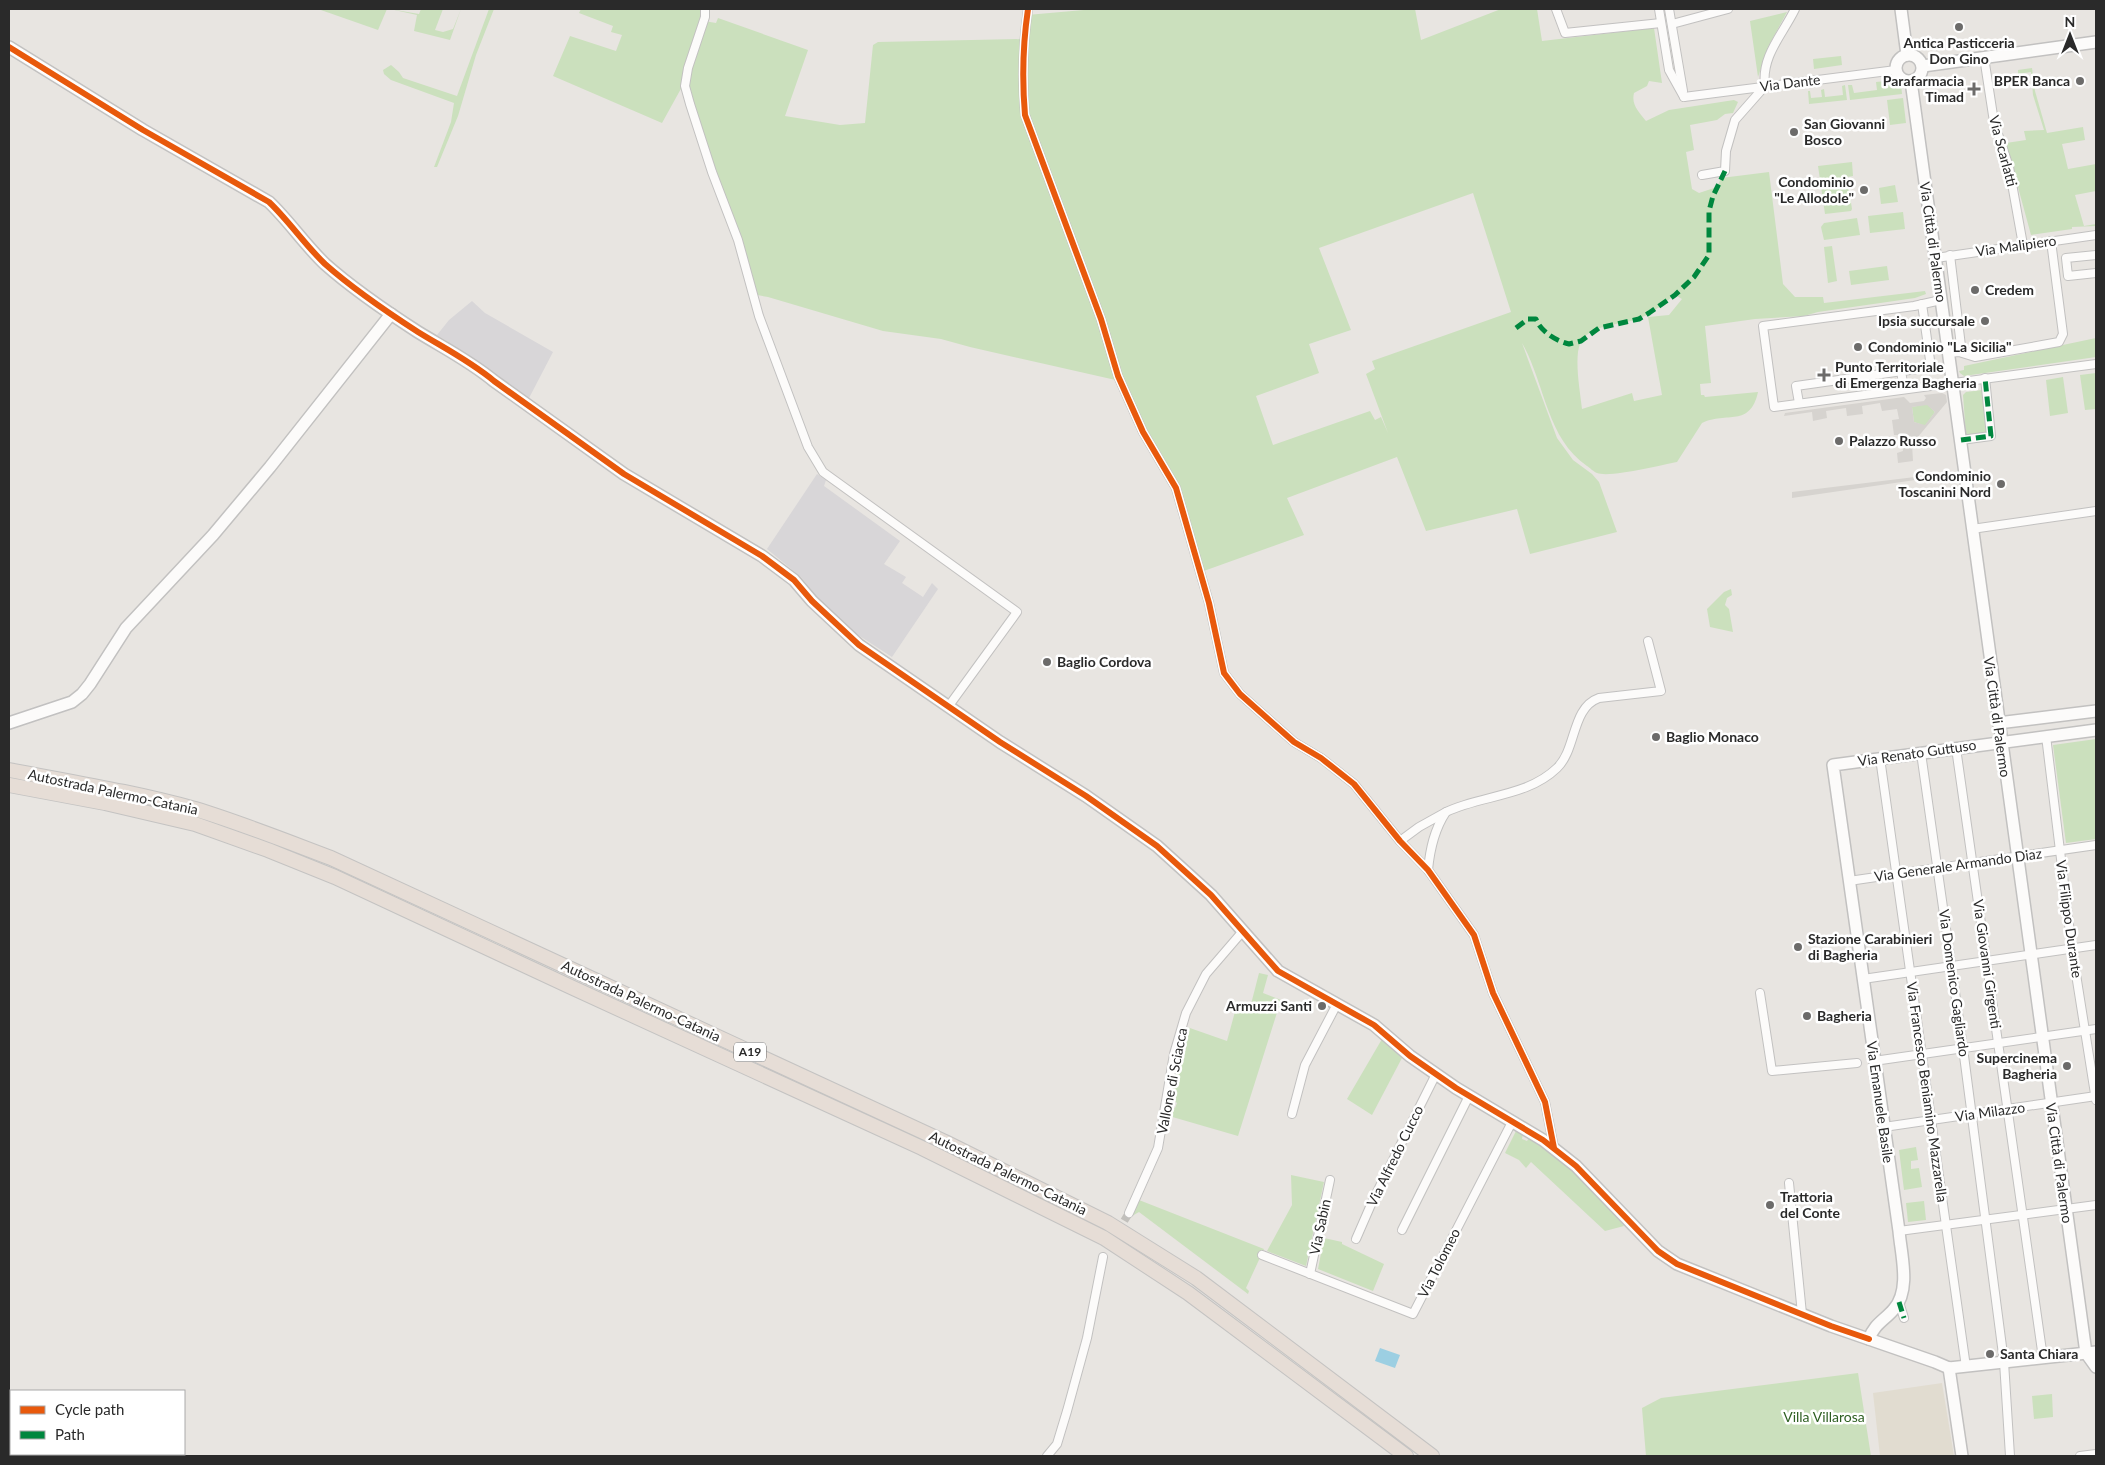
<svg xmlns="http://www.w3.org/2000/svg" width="2105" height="1465" font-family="Lato,sans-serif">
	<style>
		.industrial { fill: #d8d6d8 }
		.education { fill: #e1dcd0 }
		.green { fill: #cbe0bd; fill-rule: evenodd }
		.plaza { fill: #d6d3cf; fill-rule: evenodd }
		.water { fill: #9ccfe2 }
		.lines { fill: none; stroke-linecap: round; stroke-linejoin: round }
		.street-tunnel { stroke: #c2c0bc; stroke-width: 8; stroke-dasharray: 8 4; stroke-linecap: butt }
		.street-casing { stroke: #c2c1c0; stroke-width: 10 }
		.secondary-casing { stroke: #c2c1c0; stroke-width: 14 }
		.highway-casing { stroke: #c4c3c2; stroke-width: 16 }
		.street { stroke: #fcfbfa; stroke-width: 8 }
		.secondary { stroke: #fcfbfa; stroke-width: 11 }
		.highway { stroke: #e6ddd6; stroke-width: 14 }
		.quiet { stroke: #00873e; stroke-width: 5; stroke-dasharray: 10 5; stroke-linecap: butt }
		.cycleway-casing { stroke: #fff; stroke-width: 9 }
		.cycleway { stroke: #e8590c; stroke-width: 6 }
		.poi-dot { fill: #6c6b6a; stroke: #fff; stroke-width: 2 }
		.labels { text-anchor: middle; stroke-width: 5; stroke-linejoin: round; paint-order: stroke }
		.shield { fill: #fff; stroke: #6a6a6a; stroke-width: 1 }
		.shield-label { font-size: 12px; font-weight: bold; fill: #2a2a2a }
		.poi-label { font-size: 14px; font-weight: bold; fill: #2a2a2a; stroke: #fff; text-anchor: start }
		.street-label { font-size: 14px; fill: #2a2a2a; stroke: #fff }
		.park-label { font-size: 14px; fill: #2e5f22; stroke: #fff }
	</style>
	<rect width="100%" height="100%" fill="#e8e5e1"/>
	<!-- industrial -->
	<g class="industrial">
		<path d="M472,301L485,313L553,352L528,400L479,362L437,335L449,320Z"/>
		<path d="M817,474L826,480L824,486L900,541L884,564L906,577L902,583L923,597L932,583L938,589L892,657L852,631L817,597L801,577L767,549Z"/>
	</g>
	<!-- education -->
	<path class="education" d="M1942,1383L1954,1456H1880L1873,1393Z"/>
	<!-- green -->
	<g class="green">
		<path d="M318,9H387L378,30Z"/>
		<path d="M390,9L419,14L421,9H443L435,30L443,32L453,29L461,9L450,40L414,31L417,15Z"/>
		<path d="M489,9H494L476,55L458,116L437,167H434L451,122L454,103L391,80L384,74L383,70L391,65L399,72L403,78L457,96Z"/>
		<path d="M581,9H705L704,21L716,23L718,18L808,50L785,116L840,125L865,123L873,45L878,42L1024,39L1027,15L1095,9H1415L1421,40L1501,9H1537L1542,41L1654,28L1662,83L1649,81L1647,86L1634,93C1631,105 1639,112 1646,121L1669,110L1734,100L1738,102L1733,113L1725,114L1717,120L1690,125L1694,150L1686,152L1692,189L1699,193L1717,187L1721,178L1769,172L1783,284L1795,297H1823L1824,303L1925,291L1926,294L1915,298L1818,312L1804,316L1755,319L1705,326L1711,383L1700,384L1701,395H1704L1705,397L1758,392C1750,428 1727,411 1702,423L1677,462C1661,465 1610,478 1597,473C1594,472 1590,468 1587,466C1546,438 1545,383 1522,343L1557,438L1573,460L1592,474L1599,482L1617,532L1530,554L1517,509L1426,531L1397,457L1287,498L1304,535L1201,572L1176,488L1120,381L970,347L941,339L883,331L768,297L752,294L683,85L662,123L553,76L570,36L616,51L622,35L611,32L613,26L579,13ZM1473,193L1511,312L1372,361L1375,369L1366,374L1388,433L1381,417L1375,420L1370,411L1273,445L1256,396L1319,373L1309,344L1351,330L1319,248ZM1675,295L1682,299L1669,315L1648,317L1662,395L1634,401L1632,393L1582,409C1580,391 1576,370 1578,352C1582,322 1619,327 1640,318C1653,313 1664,303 1675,295Z"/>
		<path d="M1787,12L1768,47L1758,77L1750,21Z"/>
		<path d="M1841,56L1842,65L1814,69L1813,59Z"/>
		<path d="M2032,68L2035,91L2047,133L2083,127L2085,140L2062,144L2068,169L2096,164V191L2075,195L2084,226L2096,224V226L2072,227V229L2031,235L2006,143L2026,140L2024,131L2044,130L2033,95L2031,72L2018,74V70Z"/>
		<path d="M1896,80L1901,84L1902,94L1850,100L1848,85H1852L1854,93L1877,90L1876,82Z"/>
		<path d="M1845,85L1847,100L1809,104L1808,91H1810L1811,98L1822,97L1821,90L1824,89L1825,97L1843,95L1842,86Z"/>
		<path d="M1903,98L1906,123L1890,125L1887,100Z"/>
		<path d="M1852,162L1853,176L1847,177L1852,209L1851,211L1825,214L1818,166Z"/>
		<path d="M1895,185L1898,202L1881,204L1879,188Z"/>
		<path d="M1903,212L1905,229L1870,233L1868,216Z"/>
		<path d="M1857,218L1860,235L1824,240L1821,227L1824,223Z"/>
		<path d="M1832,246L1837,281L1828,283L1824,247Z"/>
		<path d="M1887,266L1889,280L1851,285L1849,271Z"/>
		<path d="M2096,338V357L1964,376L1960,373L1959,371L1964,370V366Z"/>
		<path d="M2096,373V409L2085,410L2080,375Z"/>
		<path d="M2063,377L2068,413L2050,416L2046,380Z"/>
		<path d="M1982,390L1987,434L1966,436L1963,395L1966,392Z"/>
		<path d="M1927,404L1935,412L1925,426L1914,422L1912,407Z"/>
		<path d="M1731,589L1732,595L1727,598L1725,605L1729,609L1733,632L1710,627L1707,609L1724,592Z"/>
		<path d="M2096,739V839L2066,843L2053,745Z"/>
		<path d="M1259,973L1268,975L1263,993L1281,1000L1238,1136L1169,1116L1170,1107L1175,1108L1177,1103L1172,1099L1175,1072L1187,1027L1227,1041L1236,1008L1249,1012Z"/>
		<path d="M1382,1039L1403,1056L1372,1115L1347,1099Z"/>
		<path d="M1517,1129L1523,1134L1522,1139L1527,1141L1529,1138L1561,1157L1604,1201L1624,1226L1605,1231L1531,1162L1526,1168L1519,1160L1505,1153Z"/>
		<path d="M1916,1147L1918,1160L1911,1161V1169L1919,1168L1922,1187L1904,1190L1899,1150Z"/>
		<path d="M1291,1175L1324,1182L1306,1266L1267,1251L1292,1205Z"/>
		<path d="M1139,1200L1264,1249L1246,1288L1249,1291L1248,1294L1139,1212L1132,1216Z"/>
		<path d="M1924,1201L1926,1220L1908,1222L1906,1203Z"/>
		<path d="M1324,1238L1342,1242V1244L1384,1264L1373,1291L1318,1269Z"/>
		<path d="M1858,1373L1871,1456H1646L1642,1408L1661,1398Z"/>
		<path d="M2052,1394L2053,1417L2034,1419L2032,1396Z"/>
	</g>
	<!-- plaza -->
	<g class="plaza">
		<path d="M1942,393L1946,395L1947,402L1912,444L1913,461L1898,463L1897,453L1903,451L1901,435H1894L1892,420L1899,419L1897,409L1882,411L1880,403L1862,406L1863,414L1847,416L1846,408L1826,411L1827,418L1813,421L1812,412L1784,416L1785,413L1904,397L1910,403L1924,401L1926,398L1924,395ZM1927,405L1935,412L1925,425L1914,422L1912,407Z"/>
		<path d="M1915,477L1922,479L1792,498V492Z"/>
	</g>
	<!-- water -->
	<path class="water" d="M1380,1348L1400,1355L1395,1368L1375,1361Z"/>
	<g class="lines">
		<!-- street-tunnel -->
		<path class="street-tunnel" d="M1118,1231L1129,1213"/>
		<defs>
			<g id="street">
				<path d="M705,9V17L688,68L685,86L690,104L712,172L738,240L759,316L808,447L823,472L1017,612L948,707"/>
				<path d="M1028,9C1023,43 1022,80 1025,115L1101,319L1118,376L1143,432L1176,488L1209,603L1224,673L1240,694L1294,742L1321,758L1354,784L1400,841L1428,870L1474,935L1493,993L1545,1102L1554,1148"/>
				<path d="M1556,9L1565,33L1661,23"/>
				<path d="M1659,9L1669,70L1684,97"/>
				<path d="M1669,9L1683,91"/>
				<path d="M1672,24L1728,9"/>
				<path d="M1984,57L1994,122L2009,167L2023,245"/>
				<path d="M1684,97L1896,70"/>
				<path d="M1702,175L1725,171L1726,151L1735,120L1765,86C1761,56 1783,34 1795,9"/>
				<path d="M1950,255L1961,346L1959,352"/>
				<path d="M2096,255L2066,258L2068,276L2096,273"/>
				<path d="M1936,258L2096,235"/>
				<path d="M1941,300L1914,306L1763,326L1774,407L2096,364"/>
				<path d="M1949,353L1959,352L1975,357L2059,342L2063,334L2051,241"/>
				<path d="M1901,371L1904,389"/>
				<path d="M1799,403L1796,386L1931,367L1922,304"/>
				<path d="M1961,440L1991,436L1985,378"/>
				<path d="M1972,529L2096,511"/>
				<path d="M2046,736L2072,949L2096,1100"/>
				<path d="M1956,748L2043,1358"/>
				<path d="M1921,753L1963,1048L2004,1362L2010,1456"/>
				<path d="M1880,758L1966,1367"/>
				<path d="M1446,812C1481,795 1527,797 1557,768C1577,749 1571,708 1599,698L1661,691L1648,641"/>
				<path d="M1400,841L1419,827L1446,812C1434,830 1430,849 1428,870"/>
				<path d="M1849,881L2096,845"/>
				<path d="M1863,979L2096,945"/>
				<path d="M1760,993L1772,1071L1857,1063"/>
				<path d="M1874,1061L2096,1029"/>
				<path d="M1292,1114L1305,1065L1337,1004"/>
				<path d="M1884,1127L2096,1096"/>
				<path d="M1789,1183L1802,1314"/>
				<path d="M1129,1213L1158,1148L1174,1054L1186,1013L1206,974L1243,931"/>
				<path d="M1402,1230L1469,1096"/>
				<path d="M1899,1231L2096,1205"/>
				<path d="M1356,1239L1373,1200L1436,1074"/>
				<path d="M1262,1255L1413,1314L1512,1122"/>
				<path d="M1310,1274L1330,1180"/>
				<path d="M1899,1302L1904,1318"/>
				<path d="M1047,1456L1057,1444L1067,1411L1087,1338L1103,1257"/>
				<path d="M2080,1456L2096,1454"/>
			</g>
			<g id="secondary">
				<path d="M1901,9L1907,55"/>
				<path d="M9,47L143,130L269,202C289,221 305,245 325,264C352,288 387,312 418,332C444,348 470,361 494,381L624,474L762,556L794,580L812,601L859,645L1000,742L1086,796L1157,846L1211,895L1278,971L1374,1025L1410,1056L1456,1088L1543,1140L1576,1166L1658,1251L1677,1264L1831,1326L1935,1362L1949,1368"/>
				<circle cx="1909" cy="68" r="13"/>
				<path d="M1923,66L2096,42"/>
				<path d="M1911,81L2086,1353L2096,1367"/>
				<path d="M9,723L72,702L82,694L90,684L126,628L213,535L270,467L391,314"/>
				<path d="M1998,723L2096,711"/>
				<path d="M1869,1339C1874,1324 1885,1320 1894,1309C1911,1289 1901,1255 1899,1231L1833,765L2096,730"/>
				<path d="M1949,1368L2096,1352"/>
				<path d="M1949,1368L1962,1456"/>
			</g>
			<g id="highway">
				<path d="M9,770C71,782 134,792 195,809C241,823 286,841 331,858L945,1142L1108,1223L1196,1278L1432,1456"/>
				<path d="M9,785L105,803L195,824L268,850L335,877L571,987L922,1148L1104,1238L1188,1293L1406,1456"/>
			</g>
		</defs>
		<!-- street casing -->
		<use href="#street" class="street-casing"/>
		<!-- secondary casing -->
		<use href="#secondary" class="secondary-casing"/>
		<!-- highway casing -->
		<use href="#highway" class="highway-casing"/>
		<!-- street -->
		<use href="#street" class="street"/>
		<!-- secondary -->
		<use href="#secondary" class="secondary"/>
		<!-- highway -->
		<use href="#highway" class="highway"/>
		<!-- quiet -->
		<g class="quiet">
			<path d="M1516,328L1528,319H1536C1540,331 1556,341 1569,344L1581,341L1599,328L1639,319L1649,313L1675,295L1694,277L1709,255V211L1713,196L1725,171"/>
			<path d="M1961,440L1991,436L1985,378"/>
			<path d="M1899,1302L1904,1318"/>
		</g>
		<defs>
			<g id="cycleway">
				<path d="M1028,9C1023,43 1022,80 1025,115L1101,319L1118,376L1143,432L1176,488L1209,603L1224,673L1240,694L1294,742L1321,758L1354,784L1400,841L1428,870L1474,935L1493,993L1545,1102L1554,1148"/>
				<path d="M9,47L143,130L269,202C289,221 305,245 325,264C352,288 387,312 418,332C444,348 470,361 494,381L624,474L762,556L794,580L812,601L859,645L1000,742L1086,796L1157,846L1211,895L1278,971L1374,1025L1410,1056L1456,1088L1543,1140L1576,1166L1658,1251L1677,1264L1831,1326L1869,1339"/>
			</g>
		</defs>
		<!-- cycleway casing -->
		<use href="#cycleway" class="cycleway-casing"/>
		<!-- cycleway -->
		<use href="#cycleway" class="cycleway"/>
	</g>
	<!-- markers -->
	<g class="poi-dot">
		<circle cx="1959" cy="27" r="5"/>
		<circle cx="2080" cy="81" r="5"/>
		<path d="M1971.5 81.5h5v5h5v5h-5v5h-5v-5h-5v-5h5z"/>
		<circle cx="1794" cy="132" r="5"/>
		<circle cx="1864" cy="190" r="5"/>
		<circle cx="1975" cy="290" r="5"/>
		<circle cx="1985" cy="321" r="5"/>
		<circle cx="1858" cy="347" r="5"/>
		<path d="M1821.5 367.5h5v5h5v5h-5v5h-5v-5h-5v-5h5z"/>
		<circle cx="1839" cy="441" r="5"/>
		<circle cx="2001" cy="484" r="5"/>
		<circle cx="1047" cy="662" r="5"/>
		<circle cx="1656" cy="737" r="5"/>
		<circle cx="1798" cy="947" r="5"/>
		<circle cx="1322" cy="1006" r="5"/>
		<circle cx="1807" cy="1016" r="5"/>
		<circle cx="2067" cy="1066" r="5"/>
		<circle cx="1770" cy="1205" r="5"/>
		<circle cx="1990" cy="1354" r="5"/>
	</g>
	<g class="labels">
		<!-- shield labels -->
		<rect class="shield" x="734" y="1042.5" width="32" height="19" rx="4"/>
		<g class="shield-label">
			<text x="750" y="1056">A19</text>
		</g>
		<!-- poi labels -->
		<g class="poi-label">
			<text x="1959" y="48" text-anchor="middle">Antica Pasticceria<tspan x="1959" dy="16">Don Gino</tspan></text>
			<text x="1964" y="86" text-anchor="end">Parafarmacia<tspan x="1964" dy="16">Timad</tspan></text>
			<text x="2070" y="86" text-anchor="end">BPER Banca</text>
			<text x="1804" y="129">San Giovanni<tspan x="1804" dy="16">Bosco</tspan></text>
			<text x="1854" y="187" text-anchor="end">Condominio<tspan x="1854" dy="16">"Le Allodole"</tspan></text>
			<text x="1985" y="295">Credem</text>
			<text x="1975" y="326" text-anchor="end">Ipsia succursale</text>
			<text x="1868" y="352">Condominio "La Sicilia"</text>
			<text x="1835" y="372">Punto Territoriale<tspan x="1835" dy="16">di Emergenza Bagheria</tspan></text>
			<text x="1849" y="446">Palazzo Russo</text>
			<text x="1991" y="481" text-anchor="end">Condominio<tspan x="1991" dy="16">Toscanini Nord</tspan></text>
			<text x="1057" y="667">Baglio Cordova</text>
			<text x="1666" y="742">Baglio Monaco</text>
			<text x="1808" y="944">Stazione Carabinieri<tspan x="1808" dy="16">di Bagheria</tspan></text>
			<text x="1312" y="1011" text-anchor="end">Armuzzi Santi</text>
			<text x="1817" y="1021">Bagheria</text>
			<text x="2057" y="1063" text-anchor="end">Supercinema<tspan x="2057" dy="16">Bagheria</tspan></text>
			<text x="1780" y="1202">Trattoria<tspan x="1780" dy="16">del Conte</tspan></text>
			<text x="2000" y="1359">Santa Chiara</text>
		</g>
		<!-- street labels -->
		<g class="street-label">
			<text transform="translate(1790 83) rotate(-7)" y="5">Via Dante</text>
			<text transform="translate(2003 151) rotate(75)" y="5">Via Scarlatti</text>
			<text transform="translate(1933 242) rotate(82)" y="5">Via Città di Palermo</text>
			<text transform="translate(2016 246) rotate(-8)" y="5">Via Malipiero</text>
			<text transform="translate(1997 717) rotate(82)" y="5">Via Città di Palermo</text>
			<text transform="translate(1917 753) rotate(-8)" y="5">Via Renato Guttuso</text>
			<text transform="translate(113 792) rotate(12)" y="5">Autostrada Palermo-Catania</text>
			<text transform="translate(1958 865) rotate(-8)" y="5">Via Generale Armando Diaz</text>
			<text transform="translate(2069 919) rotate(82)" y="5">Via Filippo Durante</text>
			<text transform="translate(1987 964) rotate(82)" y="5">Via Giovanni Girgenti</text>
			<text transform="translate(1954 983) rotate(82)" y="5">Via Domenico Gagliardo</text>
			<text transform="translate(641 1001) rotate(25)" y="5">Autostrada Palermo-Catania</text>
			<text transform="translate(1172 1081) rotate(-79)" y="5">Vallone di Sciacca</text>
			<text transform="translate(1927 1092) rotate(82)" y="5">Via Francesco Beniamino Mazzarella</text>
			<text transform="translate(1880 1102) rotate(82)" y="5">Via Emanuele Basile</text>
			<text transform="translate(1990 1112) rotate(-8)" y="5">Via Milazzo</text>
			<text transform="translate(1395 1156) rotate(-64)" y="5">Via Alfredo Cucco</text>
			<text transform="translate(2059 1163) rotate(82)" y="5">Via Città di Palermo</text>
			<text transform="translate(1008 1173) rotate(26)" y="5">Autostrada Palermo-Catania</text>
			<text transform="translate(1320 1227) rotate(-78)" y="5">Via Sabin</text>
			<text transform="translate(1439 1263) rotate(-63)" y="5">Via Tolomeo</text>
		</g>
		<!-- park labels -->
		<g class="park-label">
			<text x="1824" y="1422">Villa Villarosa</text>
		</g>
	</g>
	<!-- border -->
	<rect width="2105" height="1465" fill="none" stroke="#2a2a2a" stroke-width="20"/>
	<!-- legend -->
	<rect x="10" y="1390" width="175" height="65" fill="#ffffff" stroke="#aaaaaa"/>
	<rect x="20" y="1406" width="25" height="8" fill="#e8590c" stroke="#aaaaaa"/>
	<text x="55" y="1415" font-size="15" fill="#2a2a2a">Cycle path</text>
	<rect x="20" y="1431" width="25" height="8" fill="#00873e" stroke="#aaaaaa"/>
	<text x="55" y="1440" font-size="15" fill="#2a2a2a">Path</text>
	<!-- north arrow -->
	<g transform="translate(2070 35)" stroke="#ffffff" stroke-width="4" paint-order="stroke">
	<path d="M0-4L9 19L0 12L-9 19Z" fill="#2a2a2a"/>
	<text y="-8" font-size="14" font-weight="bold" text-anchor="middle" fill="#2a2a2a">N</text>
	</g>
</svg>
